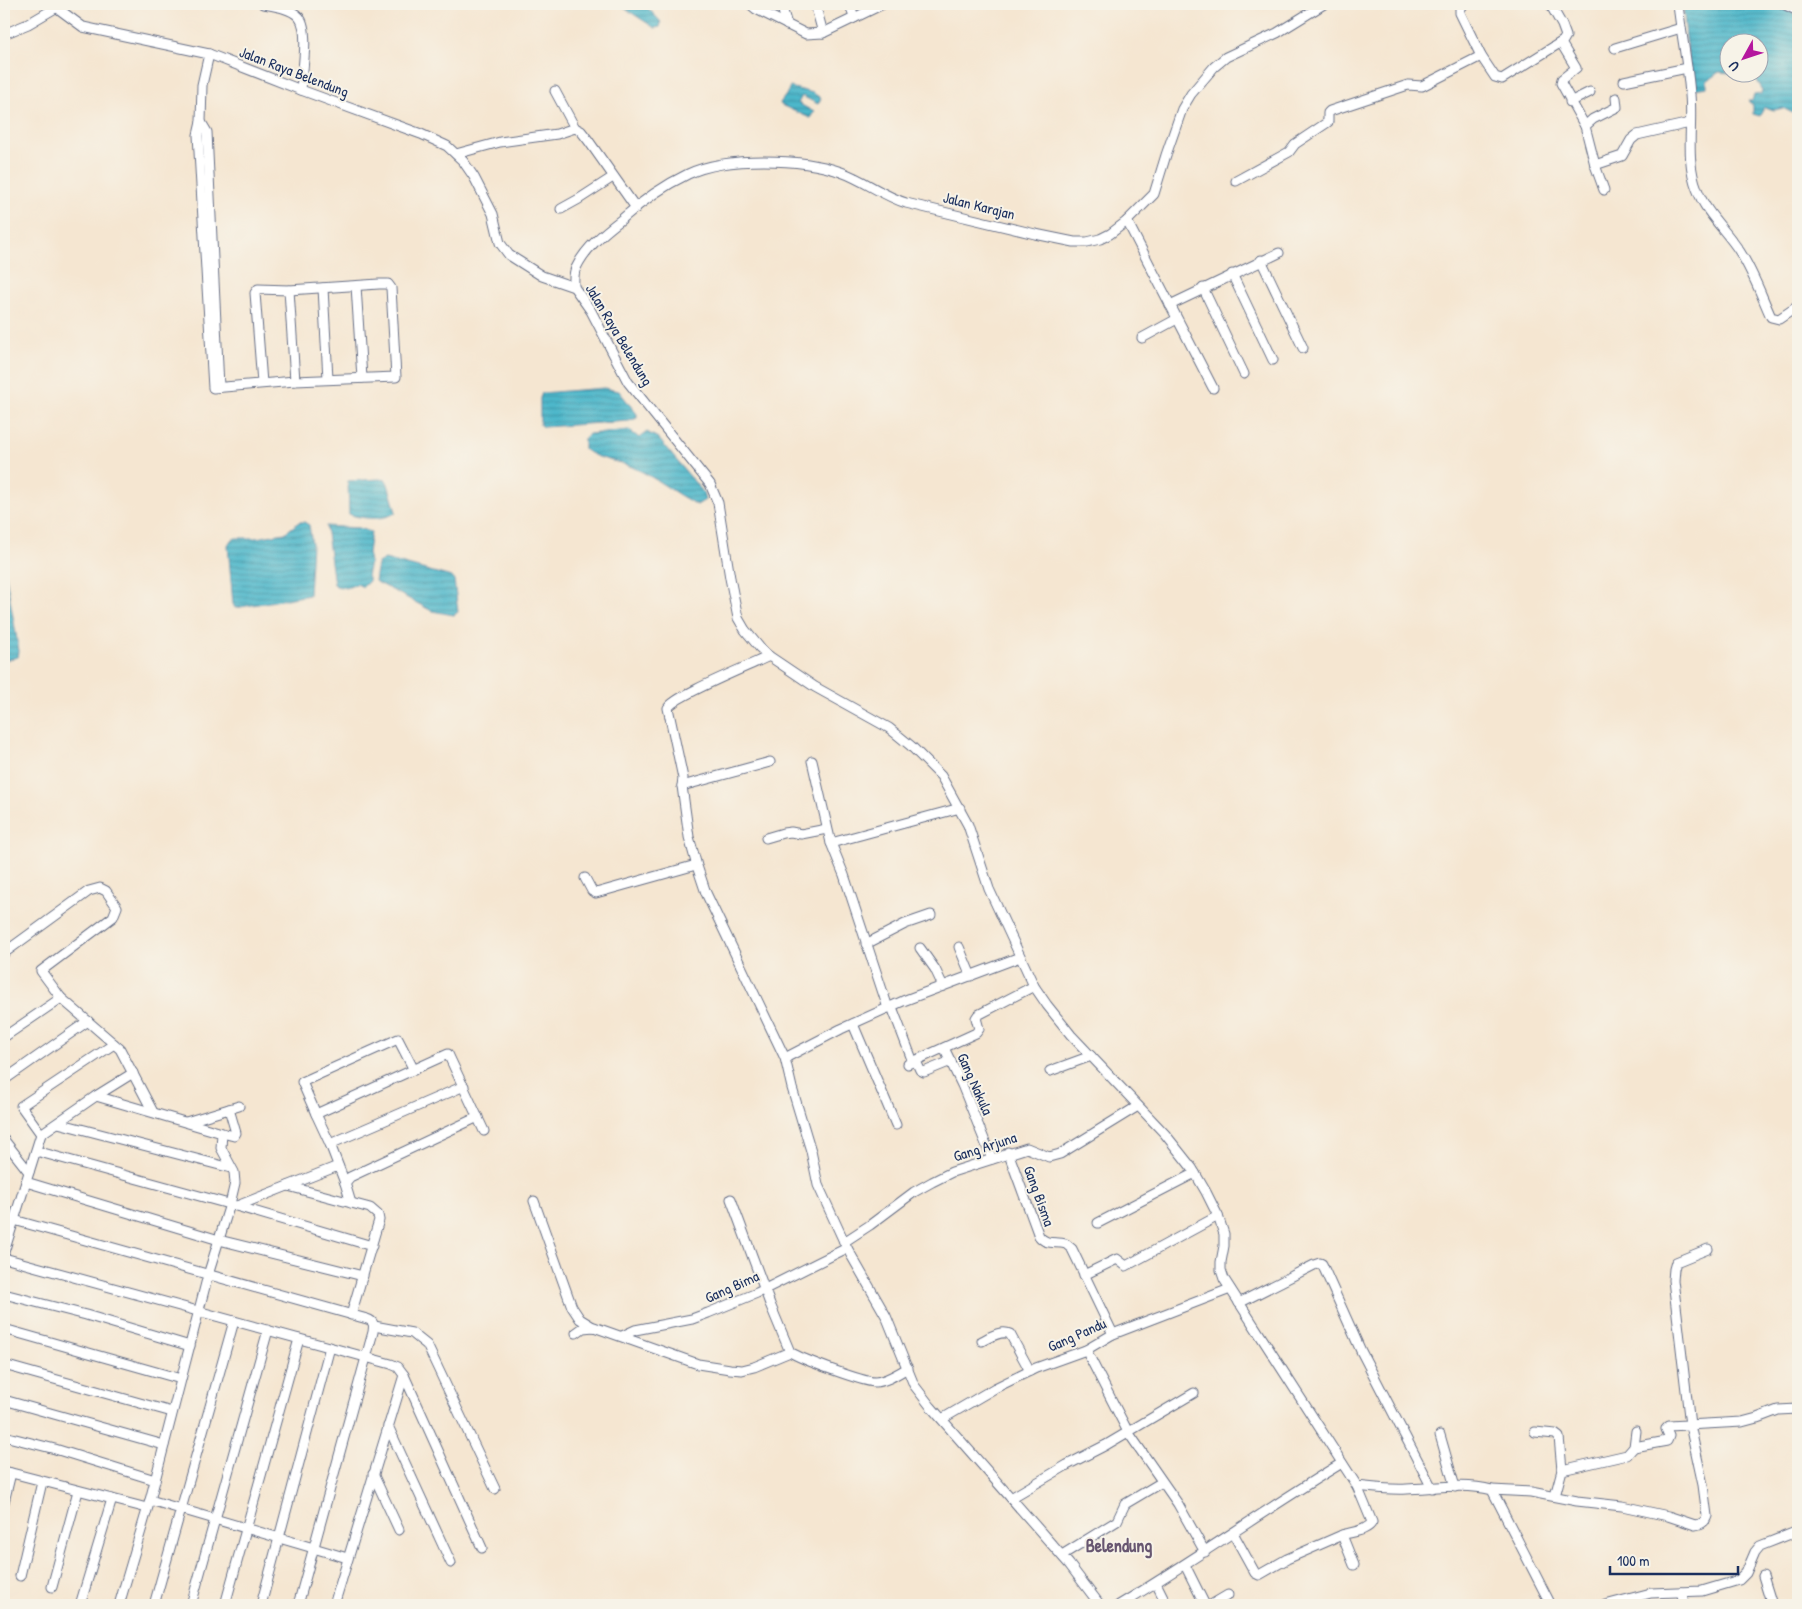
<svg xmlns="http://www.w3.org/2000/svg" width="1802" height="1609" font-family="'Patrick Hand',sans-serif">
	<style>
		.water { fill: url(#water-rules); stroke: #347394 }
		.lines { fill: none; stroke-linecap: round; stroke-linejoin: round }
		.minor-casing { stroke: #676f86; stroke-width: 11 }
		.minor { stroke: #fff; stroke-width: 9 }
		.labels { text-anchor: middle; stroke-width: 4; stroke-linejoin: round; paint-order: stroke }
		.street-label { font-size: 15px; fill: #1b2f5e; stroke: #f7f3e8 }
		.quarter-label { font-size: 18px; font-weight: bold; fill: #685771; stroke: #f7f3e8 }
	</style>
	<defs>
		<pattern id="water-rules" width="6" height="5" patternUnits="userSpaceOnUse" patternTransform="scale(1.25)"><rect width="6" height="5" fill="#4db7ca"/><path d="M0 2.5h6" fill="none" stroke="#3f95a7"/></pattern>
	</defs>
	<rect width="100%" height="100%" fill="#f7f3e8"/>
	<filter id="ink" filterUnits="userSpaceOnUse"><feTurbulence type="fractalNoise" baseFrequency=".02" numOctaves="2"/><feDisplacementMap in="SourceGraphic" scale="10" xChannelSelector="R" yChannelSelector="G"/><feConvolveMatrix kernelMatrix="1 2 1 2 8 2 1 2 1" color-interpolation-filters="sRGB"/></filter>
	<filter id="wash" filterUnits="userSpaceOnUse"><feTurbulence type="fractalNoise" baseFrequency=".0096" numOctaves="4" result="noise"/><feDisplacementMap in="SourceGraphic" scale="20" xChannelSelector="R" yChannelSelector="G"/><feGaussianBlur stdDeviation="1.12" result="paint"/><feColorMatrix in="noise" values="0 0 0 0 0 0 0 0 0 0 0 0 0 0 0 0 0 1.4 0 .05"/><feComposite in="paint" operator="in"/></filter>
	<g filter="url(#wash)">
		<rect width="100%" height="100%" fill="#f5e6d1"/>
		<!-- water -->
		<g class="water">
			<path d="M618,4H644L661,22L660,27L655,28Z"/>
			<path d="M1683,4H1775L1798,15V116L1783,108L1774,110L1764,107L1760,116L1753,114V105L1748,101H1752L1754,95L1761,94L1762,89L1755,77L1747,73L1760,72V42H1730L1731,73L1719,72L1707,81V87L1692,89L1688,59Z"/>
			<path d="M790,87L813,93L821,98L818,104L802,96L798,103L814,112L810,118L781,105L780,103L786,95Z"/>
			<path d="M604,388L619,391L637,414V418L629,421L543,427L540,425V398L542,393Z"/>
			<path d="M629,430L639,438L647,432L658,438L703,492L705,500L697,505C674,493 655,477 632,467C616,460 597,460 584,449V439L589,434Z"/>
			<path d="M379,479L386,480L388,484L396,512C385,521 361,519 349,514L348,481Z"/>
			<path d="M299,522H304L309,525L312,544L309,595L235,608L233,604L228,545L231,540L236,538H256L285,533Z"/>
			<path d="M326,526L359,528L371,532L368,553L370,562L367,576L369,578V581L363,587L357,584L346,588L336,586L334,584Z"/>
			<path d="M385,559L452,577L454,580L458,612L454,615L432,611L375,581L378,563Z"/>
			<path d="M4,565L19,651L18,657L4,660Z"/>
		</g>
	</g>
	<g filter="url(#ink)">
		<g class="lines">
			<defs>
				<g id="minor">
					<path d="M52,4L83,27L209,54L301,90L421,134L447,146L463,161L474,177L493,214L500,243L509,255L542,276L574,287L591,311L628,382L710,484L718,503L730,578L738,618L745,630L760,648L769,656L815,687L889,728L911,746L941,776L968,825L989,889L1034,986L1047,1005L1071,1035L1165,1134L1192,1168L1206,1192L1218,1216L1224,1234V1246L1221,1262V1270L1224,1279L1357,1486C1374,1488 1390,1490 1407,1489C1435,1488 1465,1483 1492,1490L1551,1605"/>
					<path d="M263,4C274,6 291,8 299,17C310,29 302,74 301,90"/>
					<path d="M750,4L756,9L806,34L823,33L883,4"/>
					<path d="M781,4L787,25"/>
					<path d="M815,4L823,33"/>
					<path d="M850,4L854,18"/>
					<path d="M1464,4L1460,9V13L1481,56L1495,77L1502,79L1563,41L1566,36L1562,25L1550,4"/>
					<path d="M1678,4C1681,34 1688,64 1690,95C1693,126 1685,159 1697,189C1706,214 1726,230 1740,252C1753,272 1761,295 1771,317L1779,319L1798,306"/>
					<path d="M1783,4L1798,11"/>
					<path d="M4,34L28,24L57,7"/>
					<path d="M1561,43L1576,68L1562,79L1561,83L1585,126"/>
					<path d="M1615,48L1681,28"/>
					<path d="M209,54L202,85L201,122L198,135L213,388L295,381L396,377L391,288L388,284H379L289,290L258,289L255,293L262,383"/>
					<path d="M1624,81L1687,68"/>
					<path d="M555,91L575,128"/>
					<path d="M1570,102L1590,92"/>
					<path d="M201,122L207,132L219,387"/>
					<path d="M456,154L500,142L557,134L575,128L581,131L588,140L636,208"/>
					<path d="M1595,165L1622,156L1631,140L1637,135L1690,123"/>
					<path d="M1236,181L1289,152L1295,144L1328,122V113L1330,111L1408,85L1422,86L1481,56"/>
					<path d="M1604,190L1595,165L1585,126L1593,119L1617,107L1616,98"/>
					<path d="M561,209L579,199L613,177"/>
					<path d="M1127,221L1213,388"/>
					<path d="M1261,260L1303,348"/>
					<path d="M1232,274L1273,360"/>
					<path d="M356,286L362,378"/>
					<path d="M574,287C574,281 573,274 576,268C585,248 605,232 622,219C641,202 665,185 688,174C726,156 802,158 841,172C864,180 883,196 906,203L1035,234L1074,242H1087L1100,239L1110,234L1127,221L1154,194L1166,155L1182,109L1191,94L1214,67L1226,57L1277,33L1324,4"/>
					<path d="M323,288L328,379"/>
					<path d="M1203,288L1244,374"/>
					<path d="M289,290L295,381"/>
					<path d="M1170,305L1279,253"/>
					<path d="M1142,338L1177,319"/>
					<path d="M769,656C752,665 675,695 668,708L683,778L682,786L689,837L697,866L706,893L785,1058L792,1088L811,1151L818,1185L847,1248L886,1316L914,1385L931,1407L1069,1564L1100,1605"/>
					<path d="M812,761L831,843L844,875L888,1008"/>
					<path d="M682,786L770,762"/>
					<path d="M766,838L783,833L791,832L801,834L827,829"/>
					<path d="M831,843L960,808"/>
					<path d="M585,878L592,891L596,893L696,865"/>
					<path d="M866,944L905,924L931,915"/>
					<path d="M959,947L971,976"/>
					<path d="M920,948L935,969L943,986"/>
					<path d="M4,953L89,891L100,888L106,891L117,907L113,917L41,971L61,998L120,1049L153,1112"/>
					<path d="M892,1007L913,1062"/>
					<path d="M853,1024L896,1125"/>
					<path d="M4,1037L61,998"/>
					<path d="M944,1048L962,1085L992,1159"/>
					<path d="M785,1058L841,1029L903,1001L1020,957"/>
					<path d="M916,1061L920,1070L924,1072L951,1061"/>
					<path d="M908,1064L976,1033L979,1029L976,1018L978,1015L1034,986"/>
					<path d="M1050,1071L1091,1056"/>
					<path d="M4,1080L88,1021"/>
					<path d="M96,1096L133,1073"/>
					<path d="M229,1109L239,1106"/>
					<path d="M316,1114L302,1082L398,1039L414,1070"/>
					<path d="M186,1122L229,1109L236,1133L234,1136L222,1133"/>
					<path d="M58,1123L231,1168"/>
					<path d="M41,1134L21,1106L114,1044"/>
					<path d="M4,1140L29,1172"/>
					<path d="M330,1144L464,1086"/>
					<path d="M36,1151L236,1206L372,1246"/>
					<path d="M1008,1152L1039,1236C1047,1246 1055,1241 1066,1244L1072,1249L1113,1334"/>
					<path d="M26,1182L219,1240L363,1276"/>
					<path d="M345,1183L330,1144L316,1114L448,1054L484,1131"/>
					<path d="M288,1186L370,1208L378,1215L379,1220L376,1230L351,1315"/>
					<path d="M731,1199L770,1304L790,1352C801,1359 863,1382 875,1382C886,1382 898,1373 908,1368"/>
					<path d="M534,1201L572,1307L580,1319L593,1327"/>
					<path d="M351,1203L345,1183L350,1177L478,1117"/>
					<path d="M237,1206L338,1166"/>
					<path d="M14,1220L367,1319C374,1321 374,1325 373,1332L298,1605"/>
					<path d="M1098,1223L1195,1173"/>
					<path d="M844,1242L870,1225L914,1192L932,1182L952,1172L1027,1148L1049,1157L1060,1154L1138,1106"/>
					<path d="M4,1252L41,1134L96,1096L222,1133L221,1148L234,1172L235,1183L230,1204L208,1275L150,1500"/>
					<path d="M4,1258L391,1364L398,1367L404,1375L482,1548"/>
					<path d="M1084,1275L1117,1259L1126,1266L1218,1216"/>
					<path d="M4,1294L86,1315L190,1346"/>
					<path d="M1239,1303L1314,1265L1320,1263L1322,1264L1361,1351L1432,1488"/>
					<path d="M374,1326L412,1333L427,1345L495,1489"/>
					<path d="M4,1329L181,1379"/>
					<path d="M576,1333L583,1328L594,1327L698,1364L730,1369L742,1370L754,1367L790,1352"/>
					<path d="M622,1336L635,1330L692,1319L708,1313L757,1293L847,1248"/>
					<path d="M982,1341C990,1337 1001,1330 1010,1334L1030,1371"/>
					<path d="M1086,1350L1128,1432L1178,1504L1205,1552"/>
					<path d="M4,1365L172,1412"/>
					<path d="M4,1400L164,1445"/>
					<path d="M942,1419L995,1388L1036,1368L1086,1350L1113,1334L1230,1289"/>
					<path d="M388,1426L451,1563"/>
					<path d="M1535,1432L1555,1434L1559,1437L1562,1470"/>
					<path d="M1440,1435L1455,1487"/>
					<path d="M4,1436L55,1449L155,1480"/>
					<path d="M1634,1447L1667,1441L1669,1436L1666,1429L1669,1426L1742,1422L1757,1418L1778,1410L1798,1409"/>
					<path d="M4,1471L147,1508"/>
					<path d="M373,1474L399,1530"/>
					<path d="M1492,1490L1531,1492L1577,1501L1622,1506L1668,1516L1695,1525C1702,1524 1705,1522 1707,1516L1703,1485L1690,1425L1673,1280L1674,1269L1676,1262L1708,1249"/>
					<path d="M1555,1496L1562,1470L1627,1455L1634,1447L1636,1431"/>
					<path d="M1011,1498L1067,1465L1106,1445L1194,1393"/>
					<path d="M4,1502L11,1473"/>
					<path d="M1233,1533L1255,1573L1259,1575L1287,1559L1342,1535"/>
					<path d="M1062,1555L1117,1521L1125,1504L1162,1482"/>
					<path d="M1185,1565L1204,1603L1207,1605"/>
					<path d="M1354,1565L1342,1535C1351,1532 1368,1531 1372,1522L1357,1486"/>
					<path d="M20,1576L42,1482"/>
					<path d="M1763,1576L1772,1605"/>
					<path d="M1156,1583L1167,1605"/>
					<path d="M52,1587L78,1491"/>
					<path d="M1681,1592L1685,1605"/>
					<path d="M80,1605L112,1499"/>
					<path d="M119,1605L150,1500L344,1557"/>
					<path d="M154,1605L234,1321"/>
					<path d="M191,1605L268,1330"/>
					<path d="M225,1605L299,1339"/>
					<path d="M261,1605L330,1347"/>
					<path d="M334,1605L404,1375"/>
					<path d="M1119,1605C1195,1560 1267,1508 1342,1463"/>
					<path d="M1211,1605L1228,1595"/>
					<path d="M1605,1605L1651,1593L1702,1591L1739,1580L1746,1573L1755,1552L1760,1546L1798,1531"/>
				</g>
			</defs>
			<!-- minor casing -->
			<use href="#minor" class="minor-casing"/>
			<!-- minor -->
			<use href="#minor" class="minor"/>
		</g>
	</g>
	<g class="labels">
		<!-- street labels -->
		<g class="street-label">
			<text transform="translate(294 72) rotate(21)" y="5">Jalan Raya Belendung</text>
			<text transform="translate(979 206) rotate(14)" y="5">Jalan Karajan</text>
			<text transform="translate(619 335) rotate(59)" y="5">Jalan Raya Belendung</text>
			<text transform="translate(975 1084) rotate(66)" y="5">Gang Nakula</text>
			<text transform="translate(985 1147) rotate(-18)" y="5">Gang Arjuna</text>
			<text transform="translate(1039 1196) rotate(70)" y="5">Gang Bisma</text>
			<text transform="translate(732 1287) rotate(-24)" y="5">Gang Bima</text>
			<text transform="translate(1077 1335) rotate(-24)" y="5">Gang Pandu</text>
		</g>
		<!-- quarter labels -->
		<g class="quarter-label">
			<text x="1119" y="1552">Belendung</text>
		</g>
	</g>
	<!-- margin -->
	<rect width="1802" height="1609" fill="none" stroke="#f7f3e8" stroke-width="20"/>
	<!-- north arrow -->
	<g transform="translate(1744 58) rotate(230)"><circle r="24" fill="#f7f3e8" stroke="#9fa5b1"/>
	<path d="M0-4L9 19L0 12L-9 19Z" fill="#b5179e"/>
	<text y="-8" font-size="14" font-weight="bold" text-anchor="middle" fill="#1b2f5e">U</text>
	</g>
	<!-- scale -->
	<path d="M1610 1566v8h128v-8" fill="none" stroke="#1b2f5e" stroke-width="2.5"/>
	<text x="1617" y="1566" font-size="15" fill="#1b2f5e" stroke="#f7f3e8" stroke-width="4" paint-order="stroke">100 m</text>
</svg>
